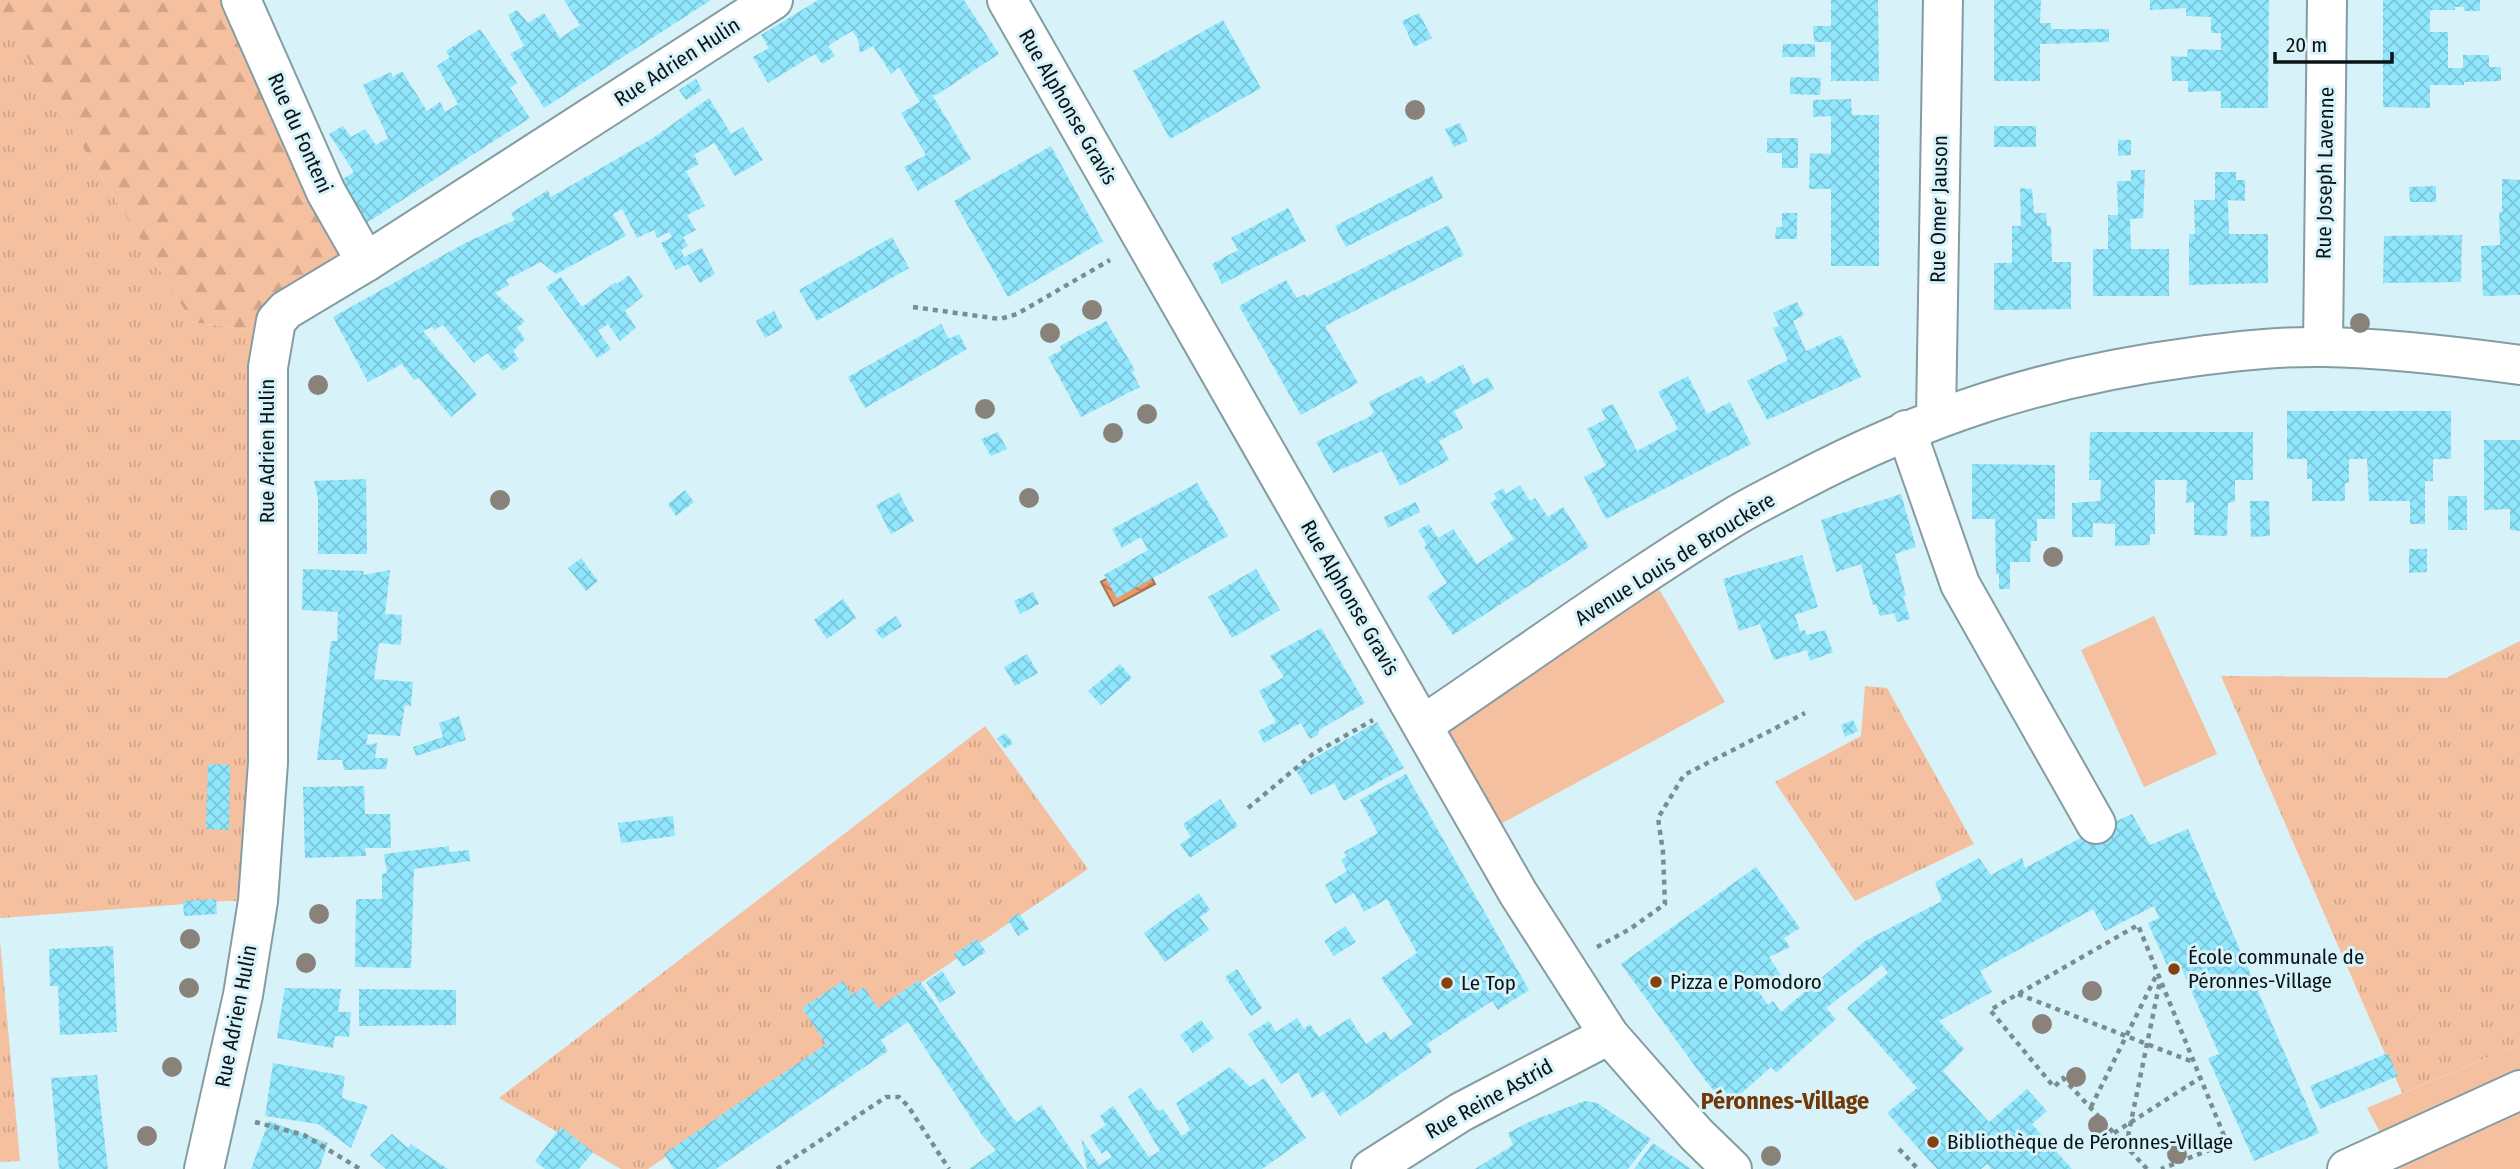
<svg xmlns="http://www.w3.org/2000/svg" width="2520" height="1169" font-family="'Fira Sans Condensed',sans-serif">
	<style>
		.grass { fill: url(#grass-tufts) }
		.forest { fill: url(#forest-firs) }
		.green { fill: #f5c0a0 }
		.water { fill: url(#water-waves); stroke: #a57352; stroke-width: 2 }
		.building { fill: url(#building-cross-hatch) }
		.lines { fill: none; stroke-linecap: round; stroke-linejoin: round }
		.minor-casing { stroke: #849ca2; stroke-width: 42 }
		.path { stroke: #7a8d91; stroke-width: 4.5; stroke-dasharray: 5 5; stroke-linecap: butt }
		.minor { stroke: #fff; stroke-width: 38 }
		.tree { fill: #88827a }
		.poi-dot { fill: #84420e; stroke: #d8f2f9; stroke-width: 2.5 }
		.labels { text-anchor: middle; stroke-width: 6; stroke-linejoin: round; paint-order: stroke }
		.street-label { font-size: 21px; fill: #0a1315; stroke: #d8f2f9 }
		.poi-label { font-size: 21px; fill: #0a1315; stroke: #d8f2f9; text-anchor: start }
		.quarter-label { font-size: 24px; font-weight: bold; fill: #733807; stroke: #d8f2f9 }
	</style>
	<defs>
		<pattern id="grass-tufts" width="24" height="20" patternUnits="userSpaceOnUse" patternTransform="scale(1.75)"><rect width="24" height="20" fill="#f5c0a0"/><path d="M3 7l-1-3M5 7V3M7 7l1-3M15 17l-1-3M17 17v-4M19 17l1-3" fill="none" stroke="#d1a489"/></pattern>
		<pattern id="forest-firs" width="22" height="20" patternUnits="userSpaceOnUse" patternTransform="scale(1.75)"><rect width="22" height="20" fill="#f5c0a0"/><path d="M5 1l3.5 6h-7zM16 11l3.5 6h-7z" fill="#d1a489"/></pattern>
		<pattern id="water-waves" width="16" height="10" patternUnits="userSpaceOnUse" patternTransform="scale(1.75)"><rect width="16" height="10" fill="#e89c6c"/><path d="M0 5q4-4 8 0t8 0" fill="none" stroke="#ba7e58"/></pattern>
		<pattern id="building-cross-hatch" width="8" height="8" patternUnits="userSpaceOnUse" patternTransform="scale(1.75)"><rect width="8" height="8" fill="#90e7fd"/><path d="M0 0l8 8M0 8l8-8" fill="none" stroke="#7bc5d8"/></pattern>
	</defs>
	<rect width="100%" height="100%" fill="#d8f2f9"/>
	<!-- grass -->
	<g class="grass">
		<path d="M0,14L192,322L272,333L258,901H225L0,918Z"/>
		<path d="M2520,641V1044L2402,1093L2221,676L2446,678Z"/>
		<path d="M1865,686L1887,688L1974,844L1855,901L1775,782L1861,736Z"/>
		<path d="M985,726L1088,869L648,1169H621L499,1098Z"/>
		<path d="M0,940L20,1161L0,1162Z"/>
	</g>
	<!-- forest -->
	<path class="forest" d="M0,0H241L366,262L272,333L192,322L0,14Z"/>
	<!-- green -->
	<g class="green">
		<path d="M1649,572L1725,702L1484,833L1423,725Z"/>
		<path d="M2154,616L2217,754L2144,787L2081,650Z"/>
		<path d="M2520,1044V1169H2400L2367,1108Z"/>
	</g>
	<!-- water -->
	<path class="water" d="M1142,559L1155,584L1114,606L1101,582Z"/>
	<!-- building -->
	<g class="building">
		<path d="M564,0H711L544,108L510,54L524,46L508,15L517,10L528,23L544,13L560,38L580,25Z"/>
		<path d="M818,0H964L999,54L938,94L932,95L971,159L918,191L904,167L926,155L901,113L920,102L899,67L891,74L873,46L860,53L858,39L852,31L828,46L835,56L822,64L815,54L768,83L753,57L769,48L761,35Z"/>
		<path d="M1831,0H1878L1879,81H1831V42H1814L1813,26H1831Z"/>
		<path d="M1994,0H2041L2040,23H2051V29H2109V42L2040,44V81H1994Z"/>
		<path d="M2150,0H2269L2268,108H2221V91L2188,92V81H2172L2171,56L2187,57L2188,49L2221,50V33H2211V17L2186,16V8L2150,10Z"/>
		<path d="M2383,0H2480V11H2464V7H2455V10H2430V32H2448V68H2463V55H2489V67H2501V81L2464,82V85H2430V108L2383,107Z"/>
		<path d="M1419,13L1432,38L1414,47L1402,21Z"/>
		<path d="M1223,20L1261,88L1170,139L1133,71Z"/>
		<path d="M480,29L517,83L510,88L530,118L365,224L338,182L354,172L329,134L343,126L351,137L365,129L376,145L388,138L363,85L391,72L393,77L402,71L427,111L440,102L445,112L458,104L437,66L450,57L446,51Z"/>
		<path d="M1783,44H1815V57H1782Z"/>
		<path d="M1790,77L1821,78L1820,95L1790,94Z"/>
		<path d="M696,79L702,90L686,100L679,90Z"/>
		<path d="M709,98L731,134L743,127L763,160L735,176L714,143L694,155L699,164L686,171L705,206L687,215L696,230L683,237L688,246L681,250L684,257L702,248L715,274L700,283L688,264L676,270L661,243L672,237L669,232L657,238L654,230L637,238L622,209L613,214L626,236L556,274L541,262L506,280L509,285L495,293L525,321L517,328L525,339L513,351L519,359L503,371L487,353L474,363L443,325L434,330L432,327L423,331L477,395L451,417L419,378L414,380L402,364L368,382L333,317L465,243L515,220L511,213L548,190L551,197L653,138Z"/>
		<path d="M1851,99L1852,115H1879V266H1831V189H1809L1810,153L1831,154V116L1813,117V100Z"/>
		<path d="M1460,123L1468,141L1454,147L1445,129Z"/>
		<rect x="1994" y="126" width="42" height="21"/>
		<path d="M1767,138H1798V168H1782V153H1767Z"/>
		<path d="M2118,140H2131V155L2118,156Z"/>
		<path d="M1051,146L1103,241L1008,297L954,201Z"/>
		<path d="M2131,170H2145L2143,218L2130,219L2131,249H2169V296H2093V249H2108V215H2118L2117,181H2131Z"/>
		<path d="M2215,172H2236V180H2245V201L2228,200L2229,234H2268V283L2189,285V234H2195L2194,200H2215Z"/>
		<path d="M1432,176L1443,198L1346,247L1335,226Z"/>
		<path d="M2502,179L2520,180V295L2483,296L2481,246L2500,245L2499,212H2502Z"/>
		<path d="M2436,186V202H2410L2409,187Z"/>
		<path d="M2020,188L2032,189L2034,213H2046L2047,226H2051L2052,262H2071V309L1994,310V263H2012V226H2021Z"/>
		<path d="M1288,208L1306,241L1222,284L1212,264L1238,250L1231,238Z"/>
		<path d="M1782,213H1797V239H1775L1776,227H1782Z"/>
		<path d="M1448,225L1464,255L1325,326L1358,383L1301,415L1239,306L1286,280L1297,298L1305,294L1306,297Z"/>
		<path d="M2462,235L2461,282L2383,283L2384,236Z"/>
		<path d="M892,237L909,268L817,321L799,290Z"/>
		<path d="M629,275L643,296L625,311L636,328L620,341L608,324L598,331L611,349L597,358L546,287L561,277L582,307L616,282L617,284Z"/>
		<path d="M1797,302L1804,315L1793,321L1806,351L1841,335L1861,377L1767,420L1747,381L1788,360L1773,328L1779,326L1773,313Z"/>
		<path d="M774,311L783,328L765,338L756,321Z"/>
		<path d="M1106,321L1135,370L1132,372L1140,387L1081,417L1048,357L1062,350L1060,346Z"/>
		<path d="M941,324L949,339L959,334L967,349L865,408L848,377Z"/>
		<path d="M1463,364L1473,385L1488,377L1494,389L1454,411L1463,428L1439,441L1449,460L1400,486L1382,451L1333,473L1316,442L1369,417L1374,412L1369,402L1422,375L1427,384Z"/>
		<path d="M1688,376L1707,414L1730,402L1751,444L1606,519L1584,477L1606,466L1587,429L1606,419L1601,409L1613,404L1637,451L1678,429L1658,392Z"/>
		<path d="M2287,411H2451V459H2433V481H2425V524H2410V501H2369L2367,459H2349V483H2345V501H2312V479H2307V459H2287Z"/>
		<path d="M998,432L1007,449L991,456L981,439Z"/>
		<path d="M2090,432H2253V480H2235V502L2228,503L2227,536L2194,535V502L2186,503L2187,480H2155V534H2150V545L2115,546V524L2093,523V537H2072V503L2100,501L2101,480H2089Z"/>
		<path d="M2484,440H2520V531L2510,530V509L2484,510Z"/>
		<path d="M1972,464L2055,465V519H2037V541H2031L2030,562H2010V589H1999V574H1996L1995,519H1972Z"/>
		<path d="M366,479L367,554H318V498L314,481Z"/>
		<path d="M1197,483L1228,536L1117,598L1104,575L1148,550L1141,537L1122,548L1112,529Z"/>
		<path d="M1520,485L1530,501L1535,498L1548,517L1563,507L1589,547L1453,635L1427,596L1447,583L1424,547L1427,545L1418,530L1429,524L1438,538L1453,529L1477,564L1514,539L1490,503L1497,499L1494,494L1503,488L1506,494Z"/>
		<path d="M685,490L694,502L676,516L668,504Z"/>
		<path d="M899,493L914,521L891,534L876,505Z"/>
		<path d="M1901,494L1916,547L1895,554L1906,596H1903L1910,619L1897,622L1894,613L1880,616L1876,604L1873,605L1861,564L1836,572L1821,520Z"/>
		<rect x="2448" y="496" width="19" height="34"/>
		<path d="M2250,501H2269L2270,536L2251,537Z"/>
		<path d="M1416,502L1420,512L1388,528L1384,517Z"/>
		<path d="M2409,549H2427V572L2409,573Z"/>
		<path d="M1802,555L1818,607L1795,615L1800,631L1805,630L1807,635L1825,630L1833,652L1810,661L1807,650L1774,660L1760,624L1739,631L1723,579Z"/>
		<path d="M581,558L598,581L586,591L568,568Z"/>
		<path d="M303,569L364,571L363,575L390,570L385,614L402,615L401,645L379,643L374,679L413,682L411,706L405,705L400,736L368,734L366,745L377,743L375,758H388L386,769L344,770L342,760H317L331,641H337L338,612L302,610Z"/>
		<path d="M1256,569L1280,610L1232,638L1208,597Z"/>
		<path d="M1033,592L1039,604L1020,614L1014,601Z"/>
		<path d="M843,599L856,618L827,639L814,620Z"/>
		<path d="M896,616L902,626L882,639L875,630Z"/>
		<path d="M1321,628L1365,703L1319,730L1318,735L1310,739L1301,723L1264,743L1258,731L1276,722L1259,691L1284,677L1270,656Z"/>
		<path d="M1027,654L1038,673L1015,686L1004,667Z"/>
		<path d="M1120,664L1132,678L1101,705L1088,691Z"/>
		<path d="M459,716L466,740L416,756L413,747L443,737L439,723Z"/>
		<path d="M1853,720L1858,731L1845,737L1841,725Z"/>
		<path d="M1377,722L1404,768L1344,801L1334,783L1311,795L1295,769Z"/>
		<path d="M1005,733L1013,743L1005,749L997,739Z"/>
		<path d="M208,764L230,765L229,830L206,829Z"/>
		<path d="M1406,774L1529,990L1498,1010L1492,1001L1427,1044L1432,1052L1340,1116L1323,1091L1312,1098L1298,1072L1281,1084L1248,1034L1269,1021L1276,1032L1297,1018L1304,1029L1310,1024L1319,1037L1350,1018L1366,1044L1385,1031L1390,1040L1413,1024L1381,978L1417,953L1387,899L1364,912L1354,893L1335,904L1325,885L1347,871L1341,860L1347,856L1344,852L1378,833L1360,800Z"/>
		<path d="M364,786L365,814H390L391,848H365L366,856L305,858L303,787Z"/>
		<path d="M1220,799L1238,826L1190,858L1180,844L1191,837L1183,824Z"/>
		<path d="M2132,814L2150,845L2188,829L2319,1133L2254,1161L2208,1058L2219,1054L2181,967L2170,972L2148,923L2159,918L2154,906L2105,931L2093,909L1980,971L1992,992L1939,1021L1964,1049L1943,1071L1989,1122L2027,1089L2047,1111L2032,1124L2072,1169H1991L1987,1164L1981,1169H1937L1887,1113L1917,1088L1847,1008L1888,973L1882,965L1826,1008L1836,1019L1776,1073L1771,1067L1727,1106L1705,1080L1621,964L1756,867L1800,928L1784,938L1790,947L1769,957L1781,975L1759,992L1768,1005L1773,1001L1781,1012L1865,941L1942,901L1935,882L1979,858L1991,875L2022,858L2025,868L2088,834Z"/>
		<path d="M673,816L675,836L621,843L618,823Z"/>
		<path d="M449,846V852L469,850L470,861L414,869L411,968L355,967L356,899H382V874L387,873L384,854Z"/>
		<path d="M1199,893L1210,910L1200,917L1209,930L1165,962L1144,933Z"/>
		<path d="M216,899L217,914L184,916L183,901Z"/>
		<path d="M1019,913L1029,929L1018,936L1008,920Z"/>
		<path d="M1345,926L1356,942L1334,956L1324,941Z"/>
		<path d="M977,939L986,952L963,967L954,954Z"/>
		<path d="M113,946L117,1032L60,1035L58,986H50L49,949Z"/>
		<path d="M1237,969L1262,1008L1251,1016L1225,977Z"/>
		<path d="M942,971L956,993L940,1003L926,982Z"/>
		<path d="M919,980L1011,1116L1017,1122L1041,1105L1084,1169H969L996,1150L982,1135L908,1022L881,1040L888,1051L716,1169H674L664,1154L826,1044L802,1008L843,981L852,995L864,987L878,1008Z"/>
		<path d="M285,988L341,989L338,1012H351L349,1037L335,1036L333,1048L277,1038Z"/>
		<path d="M359,989L456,990V1025L359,1026Z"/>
		<path d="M1201,1020L1214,1038L1193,1053L1180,1035Z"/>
		<path d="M2388,1053L2398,1076L2320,1109L2310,1086Z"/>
		<path d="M273,1063L345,1076L342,1098L368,1106L351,1148L318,1124L265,1116Z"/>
		<path d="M1230,1067L1250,1087L1264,1078L1306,1138L1262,1169H1087L1081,1138L1099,1165L1112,1157L1107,1150L1102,1154L1090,1136L1106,1125L1100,1116L1113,1106L1149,1157L1160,1151L1128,1097L1141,1087L1158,1111L1163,1109L1182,1136L1190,1130L1176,1103Z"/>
		<path d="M97,1075L108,1169H59L51,1078Z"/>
		<path d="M1585,1101L1597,1103L1651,1139L1628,1169H1475L1513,1145L1508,1133L1531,1121Z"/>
		<path d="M269,1121L328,1143L319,1169H251Z"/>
		<path d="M561,1127L593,1152L579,1169H545L535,1161Z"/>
		<path d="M392,1134L408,1148L411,1144L448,1169H386L370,1155Z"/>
		<path d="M1653,1143L1675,1158L1691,1169H1634Z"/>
	</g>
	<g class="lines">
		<defs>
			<g id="minor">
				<path d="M241,0L326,192L366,262"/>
				<path d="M1007,0L1518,893L1609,1035L1696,1134L1732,1169"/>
				<path d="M2323,347L2327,0"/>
				<path d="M1936,418L1943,0"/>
				<path d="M1906,430L1960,584L2096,824"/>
				<path d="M1423,725C1527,655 1630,580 1737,515C1756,504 1776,494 1795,484C1925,415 2046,376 2192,357C2235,351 2279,346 2323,347C2389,348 2455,356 2520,365"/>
				<path d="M204,1169L243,995L258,901L268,763V367L276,321L286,310L366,262L773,0"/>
				<path d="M1371,1169L1461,1112L1609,1035"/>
				<path d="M2347,1169L2520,1090"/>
			</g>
		</defs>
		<!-- minor casing -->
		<use href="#minor" class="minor-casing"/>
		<!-- path -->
		<g class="path">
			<path d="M913,307L1000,319L1017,314L1110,260"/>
			<path d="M1248,808L1313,754L1373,720"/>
			<path d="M1597,947L1630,929L1665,904L1663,852L1658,818L1684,775L1805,713"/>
			<path d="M2018,994L2193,1062"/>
			<path d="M2091,1107L2157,974"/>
			<path d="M255,1122L304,1135L360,1169"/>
			<path d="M2114,1133L2200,1078"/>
			<path d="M2126,1146L2160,981"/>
			<path d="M1899,1149L1918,1169"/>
			<path d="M777,1169L886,1097H899L908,1106L949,1169"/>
			<path d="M2147,1169L2063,1078L2054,1087L1990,1010L2138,925L2227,1143L2161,1169"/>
		</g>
		<!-- minor -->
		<use href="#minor" class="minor"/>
	</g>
	<!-- trees -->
	<g class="tree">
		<circle cx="1415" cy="110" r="10"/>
		<circle cx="1092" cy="310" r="10"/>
		<circle cx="2360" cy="323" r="10"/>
		<circle cx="1050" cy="333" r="10"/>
		<circle cx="318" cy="385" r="10"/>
		<circle cx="985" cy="409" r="10"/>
		<circle cx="1147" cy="414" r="10"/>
		<circle cx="1113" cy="433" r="10"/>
		<circle cx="1029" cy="498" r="10"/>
		<circle cx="500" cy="500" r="10"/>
		<circle cx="2053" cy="557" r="10"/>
		<circle cx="319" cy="914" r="10"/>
		<circle cx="190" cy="939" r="10"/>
		<circle cx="306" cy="963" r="10"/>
		<circle cx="189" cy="988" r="10"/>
		<circle cx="2092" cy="991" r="10"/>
		<circle cx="2042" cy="1024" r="10"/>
		<circle cx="172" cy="1067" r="10"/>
		<circle cx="2076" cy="1077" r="10"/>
		<circle cx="2098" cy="1125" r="10"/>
		<circle cx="147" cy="1136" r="10"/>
		<circle cx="2177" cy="1154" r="10"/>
		<circle cx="1771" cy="1156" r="10"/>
	</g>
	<!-- markers -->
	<g class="poi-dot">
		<circle cx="2174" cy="969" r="7"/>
		<circle cx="1656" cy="982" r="7"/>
		<circle cx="1447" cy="983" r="7"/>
		<circle cx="1933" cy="1142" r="7"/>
	</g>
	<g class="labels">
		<!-- street labels -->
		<g class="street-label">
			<text transform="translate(677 62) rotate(-33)" y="7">Rue Adrien Hulin</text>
			<text transform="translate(1068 107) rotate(60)" y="7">Rue Alphonse Gravis</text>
			<text transform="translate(300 133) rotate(66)" y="7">Rue du Fonteni</text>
			<text transform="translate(2325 173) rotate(-89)" y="7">Rue Joseph Lavenne</text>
			<text transform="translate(1939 209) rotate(-89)" y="7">Rue Omer Jauson</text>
			<text transform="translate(267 451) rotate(-90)" y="7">Rue Adrien Hulin</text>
			<text transform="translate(1675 559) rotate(-32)" y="7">Avenue Louis de Brouckère</text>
			<text transform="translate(1350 598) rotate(60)" y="7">Rue Alphonse Gravis</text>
			<text transform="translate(236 1016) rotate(-79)" y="7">Rue Adrien Hulin</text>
			<text transform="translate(1489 1099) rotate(-29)" y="7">Rue Reine Astrid</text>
		</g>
		<!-- poi labels -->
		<g class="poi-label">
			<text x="2188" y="964">École communale de<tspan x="2188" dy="24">Péronnes-Village</tspan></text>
			<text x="1670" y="989">Pizza e Pomodoro</text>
			<text x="1461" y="990">Le Top</text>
			<text x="1947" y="1149">Bibliothèque de Péronnes-Village</text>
		</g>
		<!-- quarter labels -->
		<g class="quarter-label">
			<text x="1785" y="1109">Péronnes-Village</text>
		</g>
	</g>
	<!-- scale -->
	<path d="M2275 52v10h117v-10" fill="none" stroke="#0a1315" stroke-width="3.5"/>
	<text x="2286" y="52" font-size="21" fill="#0a1315" stroke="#d8f2f9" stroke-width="5" paint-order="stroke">20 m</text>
</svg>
